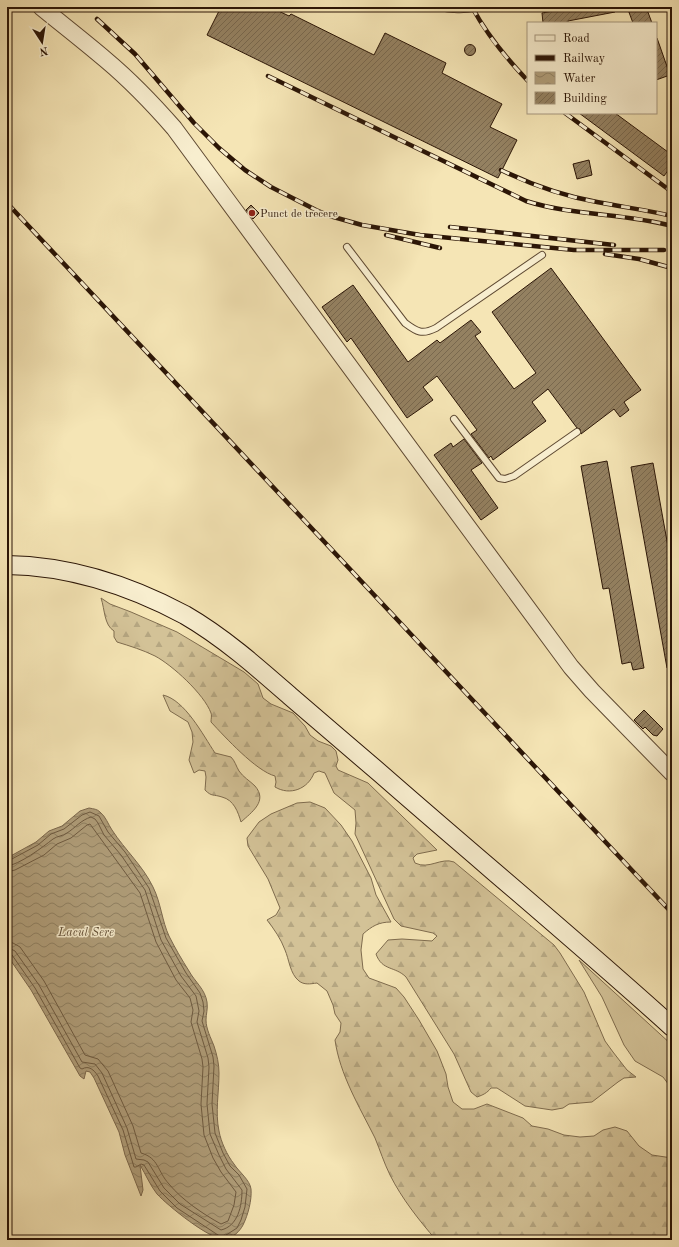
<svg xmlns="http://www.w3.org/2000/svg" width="679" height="1247" font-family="'Old Standard TT',serif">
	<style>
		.grass { fill: #d3c297; stroke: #7f6c4e }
		.forest { fill: url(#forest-firs); stroke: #7f6c4e }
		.water { fill: url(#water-waves); stroke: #7b674c }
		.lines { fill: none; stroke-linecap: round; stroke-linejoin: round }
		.shore { stroke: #6e5a40; stroke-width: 1 }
		.building { fill: url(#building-hatch); stroke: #2b1506 }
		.service-casing { stroke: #5e4932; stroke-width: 8 }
		.tertiary-casing { stroke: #5e4932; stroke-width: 18 }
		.secondary-casing { stroke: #2b1506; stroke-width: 20 }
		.service { stroke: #f8eecf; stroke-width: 6 }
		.tertiary { stroke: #f8eecf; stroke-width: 16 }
		.secondary { stroke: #f8eecf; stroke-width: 18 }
		.rail-casing { stroke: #2b1506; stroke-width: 4.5 }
		.rail { stroke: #f8eecf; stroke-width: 3; stroke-dasharray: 9; stroke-linecap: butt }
		.poi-dot { fill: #8f2418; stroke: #f8eecf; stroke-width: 1.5 }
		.labels { text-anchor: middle; stroke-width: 3; stroke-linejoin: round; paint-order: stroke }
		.poi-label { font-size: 11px; fill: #2b1506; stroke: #f8eecf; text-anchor: start }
		.water-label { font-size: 12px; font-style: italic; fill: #604c34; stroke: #f8eecf }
	</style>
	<defs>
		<pattern id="forest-firs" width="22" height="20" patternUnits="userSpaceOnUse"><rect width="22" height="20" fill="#d3c297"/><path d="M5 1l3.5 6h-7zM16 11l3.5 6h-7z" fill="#b5a681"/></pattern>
		<pattern id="water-waves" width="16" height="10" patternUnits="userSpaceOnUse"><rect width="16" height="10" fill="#b09e7a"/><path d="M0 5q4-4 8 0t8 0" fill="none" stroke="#8f8062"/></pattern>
		<pattern id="building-hatch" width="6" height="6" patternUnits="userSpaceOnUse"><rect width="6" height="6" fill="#948161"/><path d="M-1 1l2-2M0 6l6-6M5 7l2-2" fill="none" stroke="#79684e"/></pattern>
	</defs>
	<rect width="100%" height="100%" fill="#f5e5b5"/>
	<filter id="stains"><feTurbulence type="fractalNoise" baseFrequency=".005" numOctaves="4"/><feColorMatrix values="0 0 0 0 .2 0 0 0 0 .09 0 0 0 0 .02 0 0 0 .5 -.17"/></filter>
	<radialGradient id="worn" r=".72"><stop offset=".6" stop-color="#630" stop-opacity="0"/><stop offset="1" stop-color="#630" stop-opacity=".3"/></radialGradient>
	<!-- grass -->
	<path class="grass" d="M579,960L672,1045V1089L663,1077L635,1061L624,1045L602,997Z"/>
	<!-- forest -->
	<g class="forest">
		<path d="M101,598L110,604L131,612L177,632L244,672L258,684L263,698L271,704L293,713L305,726L310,735L318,741L331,746L336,751L338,760L336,766L338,770L368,783L437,850L417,854L413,858L415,863C429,870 441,857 454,862L554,945L560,953L584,992L605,1041L613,1052L627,1070L636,1077L624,1078L618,1082L592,1102L569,1104L563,1108L552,1110L525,1106L497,1088H491C487,1093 483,1095 477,1097L471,1092L454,1054L406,977C395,966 382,971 376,954L388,940L402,939L432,941L437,936L433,933L401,926L394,919L355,834L356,823L355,810L334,793L325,773L319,771L314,773C308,789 290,796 275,787L276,782L275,776C256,771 225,737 211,722C211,719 212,715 211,713C204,694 172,665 155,656C143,650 130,646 117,642L114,637V631C104,625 105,610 101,598Z"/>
		<path d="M163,695C185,700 203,735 215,753L231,757C235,761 236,766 239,771C243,777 250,781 255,786C268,801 252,812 241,822C238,812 234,800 222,797C213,794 212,797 205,790L206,777L205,771L199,770L194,773L189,760L193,742L192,732L188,722L170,711Z"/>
		<path d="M310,802L325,808L341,825L352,841L371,878L376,895L391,922C379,922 372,926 363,934L361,950L363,969L369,978L396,988L404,997L419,1020L437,1051L446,1074L448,1087L453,1102L462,1109H474L487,1104L523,1118L532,1126L548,1129L564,1135L580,1137L594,1136L603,1130L615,1127L627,1131L639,1146L652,1155L672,1158V1240H436C419,1220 402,1199 390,1175C384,1163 380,1150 375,1138C359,1106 340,1075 335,1040L340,1032L341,1023L335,1014L333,1005L327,991L317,983C310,984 304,985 299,981C290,974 289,959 285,950C281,939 274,929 267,920L276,915L280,908L268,879L248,846L247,838L259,822L271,814L297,803Z"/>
	</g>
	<!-- water -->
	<path class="water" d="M89,808C94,809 97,809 100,812C106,817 108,824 112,830C125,850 143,866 153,887C161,903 162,921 169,936C175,948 182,960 189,971C195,982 205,989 207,1002C208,1009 206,1014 206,1020C206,1029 211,1038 214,1046C217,1055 219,1064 219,1073C219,1093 215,1112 219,1131C221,1142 227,1155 234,1164C239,1172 250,1180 251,1189C252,1200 248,1215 243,1225C240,1231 233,1238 225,1239C211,1241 167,1205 157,1194C150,1185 146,1175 140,1165L143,1190L141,1196L125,1155L119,1132L94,1078L90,1072L86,1071L84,1079L80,1076L31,990L7,955V858L36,842L49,831L62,826L80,811Z"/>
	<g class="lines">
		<!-- shore -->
		<g class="shore">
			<path d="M7,861L10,860L38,845L51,834L64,829L82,815L90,812L99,816L108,832L125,852L149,888L166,938L186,973L200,993L203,1002L204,1011L202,1021L213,1057L214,1066L212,1104L215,1133L223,1153L230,1166L239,1175L247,1189L245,1207L241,1220L237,1228L223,1237H221L177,1208L160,1191L144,1165L141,1164L136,1167H134L123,1130L98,1076C94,1070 89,1065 82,1069L80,1068L35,988L12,955L7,953"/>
			<path d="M7,866C19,865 43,847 53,839C57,836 63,836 67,833C75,828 81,820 91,817L95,819L98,823L104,835L121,855L145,890L161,940L181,976L196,996L199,1011L197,1022L208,1058L209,1067L207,1104L210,1134L219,1155L226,1169L242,1190C242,1206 238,1226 221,1230L180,1204L164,1188L148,1162L144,1160L136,1159L127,1128L102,1073L95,1064L82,1062L39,985L15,951L11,949L7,948"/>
			<path d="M7,872L15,870L44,855L57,844L71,838L87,825L90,824L140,893L156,942L176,980L190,998L193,1010L191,1022L202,1059L203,1067L201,1104L204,1135L213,1158L221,1172L236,1192L234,1205L228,1221L221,1224C203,1214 182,1200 169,1184C157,1171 159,1158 141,1153L133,1126L108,1071L98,1059L85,1055L44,981L20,947L13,943L7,942"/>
		</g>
	</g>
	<!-- building -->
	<g class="building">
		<path d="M221,7H270L289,16L291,14L374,55L385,33L446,63L442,73L502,104L490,127L517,140L498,178L207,35Z"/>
		<path d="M575,7H614L615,12L568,21V23H543L542,13Z"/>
		<path d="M627,7H646L652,23H633Z"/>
		<path d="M656,38H657L670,75L656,80Z"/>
		<circle cx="470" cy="50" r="5.5"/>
		<path d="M579,113H615L672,155V165L664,176Z"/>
		<path d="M589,160L592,175L577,179L573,164Z"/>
		<path d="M251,205L259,213L253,219L246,210Z"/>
		<path d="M551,268L641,390L624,402L629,410L620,417L614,409L581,434L580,429L577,428L548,389L532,402L546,421L493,460L491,456L489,458L471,434L477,430L437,376L423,387L433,400L407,418L351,338L347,342L322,307L353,285L408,362L437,340L440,343L471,320L481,332L475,336L514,389L536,373L492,312Z"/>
		<path d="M464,439L482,463L471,470L498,508L481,520L434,455L451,443L453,447Z"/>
		<path d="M607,461L644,668L633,670L631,662L622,664L609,588L603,589L581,466Z"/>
		<path d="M653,463L672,569V667L667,668L631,467Z"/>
		<path d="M644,710L663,729L657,736L653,735L645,727L643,729L634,720Z"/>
	</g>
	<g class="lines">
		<defs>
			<g id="service">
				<path d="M439,7C454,11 467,9 482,7"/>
				<path d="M347,247L405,323C417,332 422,335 436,328L542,255"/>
				<path d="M454,419L499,478L505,479L514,476L577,432"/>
			</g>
			<path id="tertiary" d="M41,7C63,25 85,42 106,60C131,81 153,104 174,128L571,667L592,691L672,773"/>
			<path id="secondary" d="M7,565C70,566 129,585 185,615C223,637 257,667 290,696C320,722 351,748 381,774C478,859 577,941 672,1027"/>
		</defs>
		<!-- service casing -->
		<use href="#service" class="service-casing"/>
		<!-- tertiary casing -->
		<use href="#tertiary" class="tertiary-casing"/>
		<!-- secondary casing -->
		<use href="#secondary" class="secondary-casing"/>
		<!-- service -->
		<use href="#service" class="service"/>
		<!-- tertiary -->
		<use href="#tertiary" class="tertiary"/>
		<!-- secondary -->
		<use href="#secondary" class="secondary"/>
		<defs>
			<g id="rail">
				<path d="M472,7C487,35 506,58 528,81"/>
				<path d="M97,19L135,54L194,123L219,148L245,170L271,187L316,210L330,216L362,225L420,235L574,250H664"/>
				<path d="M268,76L526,201C573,216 624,213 672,226"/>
				<path d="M565,113L672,192"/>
				<path d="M501,170C532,185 563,196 597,202C622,207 647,210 672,216"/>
				<path d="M7,203L672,913"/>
				<path d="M450,227L614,245"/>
				<path d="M386,235L440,248"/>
				<path d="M605,254L639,259L672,268"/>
			</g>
		</defs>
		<!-- rail casing -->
		<use href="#rail" class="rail-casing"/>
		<!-- rail -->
		<use href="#rail" class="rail"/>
	</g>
	<!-- markers -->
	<circle class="poi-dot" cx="252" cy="213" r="4"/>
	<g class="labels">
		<!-- poi labels -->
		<g class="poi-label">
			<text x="260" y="217">Punct de trecere</text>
		</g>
		<!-- water labels -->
		<g class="water-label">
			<text x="86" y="936">Lacul Sere</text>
		</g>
	</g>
	<!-- margin -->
	<rect width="679" height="1247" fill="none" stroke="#f5e5b5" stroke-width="24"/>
	<rect x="8" y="8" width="663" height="1231" fill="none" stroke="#2b1506" stroke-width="2"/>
	<rect x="12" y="12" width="655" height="1223" fill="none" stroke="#2b1506"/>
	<!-- legend -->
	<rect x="527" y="22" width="130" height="92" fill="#f8eecf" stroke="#a6977f"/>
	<rect x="535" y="35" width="20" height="6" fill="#f8eecf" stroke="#a6977f"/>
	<text x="563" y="42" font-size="12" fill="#2b1506">Road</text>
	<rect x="535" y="55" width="20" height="6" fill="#2b1506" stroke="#a6977f"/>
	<text x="563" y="62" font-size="12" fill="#2b1506">Railway</text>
	<rect x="535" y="72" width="20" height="12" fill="url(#water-waves)" stroke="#a6977f"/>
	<text x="563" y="82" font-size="12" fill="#2b1506">Water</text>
	<rect x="535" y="92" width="20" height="12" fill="url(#building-hatch)" stroke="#a6977f"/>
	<text x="563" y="102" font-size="12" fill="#2b1506">Building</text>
	<!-- north arrow -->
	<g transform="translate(42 42) rotate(168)" stroke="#f8eecf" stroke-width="3" paint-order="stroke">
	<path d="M0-3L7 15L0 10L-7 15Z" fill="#2b1506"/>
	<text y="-6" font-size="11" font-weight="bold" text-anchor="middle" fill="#2b1506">N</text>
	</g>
	<rect width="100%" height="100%" filter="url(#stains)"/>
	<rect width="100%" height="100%" fill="url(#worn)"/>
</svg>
